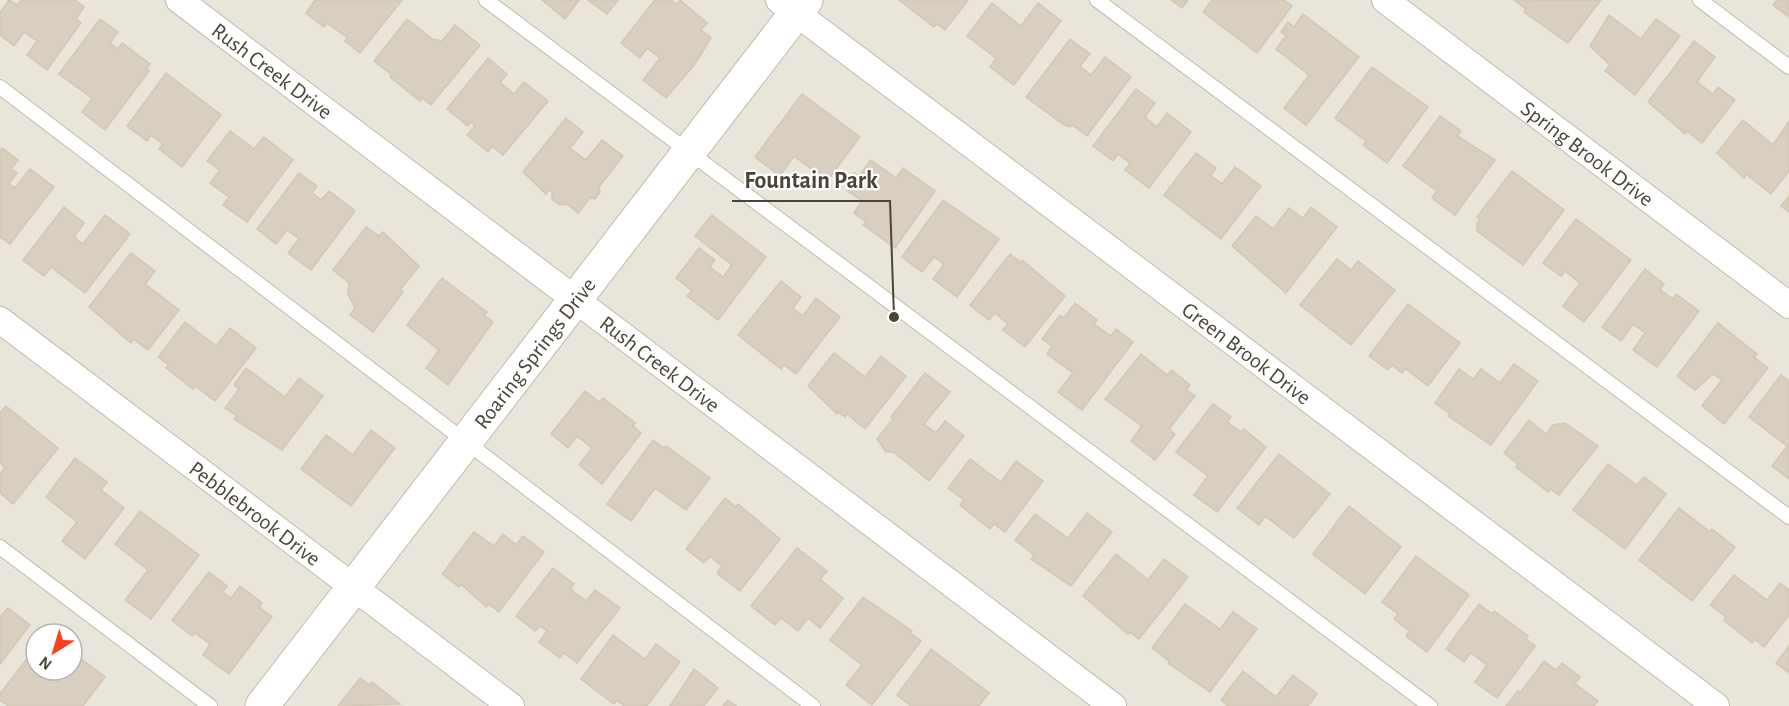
<svg xmlns="http://www.w3.org/2000/svg" width="1789" height="706" font-family="'Alegreya Sans',sans-serif">
	<style>
		.residential { fill: #eae5da; fill-rule: evenodd }
		.building { fill: #d8cfc1; stroke: #d3c7b4; stroke-width: 1.5 }
		.lines { fill: none; stroke-linecap: round; stroke-linejoin: round }
		.service-casing { stroke: #c2bbae; stroke-width: 16 }
		.minor-casing { stroke: #c2bbae; stroke-width: 28 }
		.tertiary-casing { stroke: #c2bbae; stroke-width: 35 }
		.service { stroke: #fff; stroke-width: 14 }
		.minor { stroke: #fff; stroke-width: 26 }
		.tertiary { stroke: #fff; stroke-width: 33 }
		.labels { text-anchor: middle; stroke-width: 4.5; stroke-linejoin: round; paint-order: stroke }
		.street-label { font-size: 22px; fill: #4b4439; stroke: #fff }
		.leader { fill: none; stroke: #4b4439; stroke-width: 2 }
		.callout-dot { fill: #4b4439; stroke: #fff; stroke-width: 2 }
		.callout-label { font-size: 24px; text-anchor: middle; font-weight: bold; fill: #4b4439; stroke: #fff; stroke-width: 4.5; stroke-linejoin: round; paint-order: stroke }
	</style>
	<rect width="100%" height="100%" fill="#f6f3ec"/>
	<!-- residential -->
	<path class="residential" d="M0,0H1789V706H0ZM36,634H72V670H36Z"/>
	<!-- building -->
	<g class="building">
		<path d="M9,0L17,5L21,0H75L84,7L76,19L81,23L47,70L27,55L37,41L24,32L14,46L0,35V13Z"/>
		<path d="M315,0H402L360,53L345,41L348,38L327,23L324,27L306,13Z"/>
		<path d="M542,0H579L565,19Z"/>
		<path d="M588,0H618L607,14Z"/>
		<path d="M655,0H671L677,5L680,0L707,23L701,30L711,38L695,64L666,98L643,80L660,58L647,48L640,58L621,43Z"/>
		<path d="M899,0H968L945,30L937,24L934,27Z"/>
		<path d="M1171,0H1188L1182,8Z"/>
		<path d="M1212,0H1284L1292,6L1257,53L1203,12Z"/>
		<path d="M1601,0L1568,43L1524,12L1526,9L1515,1Z"/>
		<path d="M1777,0H1789V17L1773,5Z"/>
		<path d="M992,3L1021,26L1038,3L1061,21L1014,85L990,67L996,58L967,36Z"/>
		<path d="M1303,14L1359,57L1306,125L1284,108L1309,75L1276,49L1286,36L1281,32L1288,22L1294,27Z"/>
		<path d="M1609,15L1641,39L1656,19L1680,36L1635,95L1605,71L1610,65L1590,46Z"/>
		<path d="M100,19L118,32L110,43L118,49L122,43L150,64L146,69L149,71L105,130L82,112L92,98L59,74Z"/>
		<path d="M407,19L432,39L442,41L455,25L480,45L431,105L422,98L420,101L390,77L392,75L374,61Z"/>
		<path d="M1070,39L1090,54L1080,66L1091,75L1105,57L1131,77L1087,136L1072,125L1070,127L1063,124L1026,97Z"/>
		<path d="M1694,41L1715,57L1697,82L1713,94L1718,87L1735,100L1702,143L1687,131L1685,134L1648,102Z"/>
		<path d="M488,58L507,74L500,82L514,94L524,82L548,101L503,155L492,146L488,152L467,135L475,126L470,122L468,126L447,109Z"/>
		<path d="M1372,67L1428,107L1387,163L1363,145L1366,141L1335,118Z"/>
		<path d="M166,73L221,115L182,167L159,149L163,144L151,135L147,141L127,126Z"/>
		<path d="M1136,89L1155,103L1145,117L1157,127L1167,113L1191,132L1149,188L1125,170L1130,163L1118,154L1113,161L1093,146Z"/>
		<path d="M802,94L860,137L827,181L794,156L780,176L755,157Z"/>
		<path d="M1440,116L1461,131L1457,136L1495,160L1455,215L1432,198L1437,191L1403,166Z"/>
		<path d="M566,118L583,132L570,148L586,160L602,140L623,156L599,187L600,192L595,199L590,198L578,213L567,204L560,205L552,199V192L549,190L546,194L523,172Z"/>
		<path d="M1743,120L1773,145L1789,121V171L1771,194L1746,174L1744,178L1717,153Z"/>
		<path d="M230,131L254,149L264,137L293,160L247,222L223,205L229,197L210,183L220,170L207,161Z"/>
		<path d="M2,148L18,160L11,169L17,173L9,184L15,188L30,169L54,187L10,244L0,237V151Z"/>
		<path d="M1196,153L1216,168L1211,176L1222,184L1235,167L1261,186L1221,239L1164,195Z"/>
		<path d="M871,160L896,178L903,168L935,191L895,248L863,225L866,222L854,213L862,201L848,191L850,188L846,185L854,173L859,176Z"/>
		<path d="M1512,171L1564,210L1523,265L1477,231V224L1480,220L1477,217Z"/>
		<path d="M299,173L317,186L312,193L321,200L329,191L355,211L311,270L288,253L299,239L287,230L276,244L257,229Z"/>
		<path d="M1789,196V212L1781,206Z"/>
		<path d="M943,200L999,239L957,297L933,279L944,264L934,257L922,272L902,257Z"/>
		<path d="M64,207L84,223L74,237L83,244L105,215L130,234L85,293L51,267L44,276L23,260Z"/>
		<path d="M1311,207L1337,227L1286,293L1232,246L1256,216L1273,229L1289,208L1303,218Z"/>
		<path d="M712,215L766,257L718,320L687,296L692,291L676,278L699,248L715,260L710,267L723,277L732,265L695,236Z"/>
		<path d="M1576,219L1631,260L1584,322L1563,306L1580,283L1565,271L1561,276L1543,263Z"/>
		<path d="M366,227L379,236L383,232L419,266L400,290L403,292L373,332L350,315L355,308L348,294L349,283L333,270Z"/>
		<path d="M131,253L155,271L145,284L179,310L148,350L133,339L131,343L89,307Z"/>
		<path d="M1010,254L1020,262L1022,260L1065,296L1025,347L1003,330L1008,324L995,313L989,320L970,305Z"/>
		<path d="M1337,259L1351,270L1358,261L1395,290L1351,345L1300,305Z"/>
		<path d="M1645,269L1664,284L1660,290L1673,299L1676,294L1699,311L1657,367L1633,350L1645,333L1633,324L1621,341L1602,327Z"/>
		<path d="M442,278L487,312L484,315L493,322L448,385L426,368L439,350L407,325Z"/>
		<path d="M781,281L801,297L793,308L803,316L816,298L840,317L796,374L784,365L781,369L738,335Z"/>
		<path d="M1075,303L1097,320L1094,324L1111,336L1116,329L1133,342L1082,410L1058,392L1073,373L1047,354L1052,346L1042,339L1060,315L1064,318Z"/>
		<path d="M1408,304L1460,343L1428,386L1406,369L1402,373L1392,365L1388,370L1369,356Z"/>
		<path d="M185,322L216,346L230,328L256,348L215,401L195,386L193,389L166,368L169,365L158,357Z"/>
		<path d="M1718,323L1757,354L1754,357L1768,368L1724,424L1702,406L1722,380L1713,374L1695,390L1677,376Z"/>
		<path d="M834,353L865,377L881,356L906,376L865,429L847,414L845,417L838,412L837,414L808,386Z"/>
		<path d="M1141,354L1167,375L1172,370L1190,385L1186,390L1195,396L1169,429L1175,434L1155,460L1131,441L1142,426L1105,399Z"/>
		<path d="M1514,364L1538,381L1491,445L1448,416L1450,414L1435,403L1459,369L1473,379L1481,369L1500,383Z"/>
		<path d="M246,368L285,397L299,378L323,396L282,450L234,419L237,416L225,408L239,389L234,385Z"/>
		<path d="M925,373L950,392L924,424L936,433L945,421L964,436L929,481L894,452H886L877,439L893,419L891,417Z"/>
		<path d="M1781,375L1789,381V479L1772,466L1787,446L1749,417Z"/>
		<path d="M585,391L599,402L603,398L635,423L633,426L641,433L602,484L579,465L592,448L577,436L568,448L551,434Z"/>
		<path d="M1213,404L1231,417L1227,422L1241,432L1244,429L1266,447L1217,512L1194,495L1208,476L1176,452Z"/>
		<path d="M6,406L58,448L13,504L0,493V474L5,467L0,463V413Z"/>
		<path d="M1529,420L1546,434L1553,425L1565,423L1598,446L1559,495L1550,489L1548,492L1516,467L1518,464L1504,453Z"/>
		<path d="M371,430L395,448L351,506L301,469L326,435L353,455Z"/>
		<path d="M653,440L664,448L666,446L710,478L686,510L655,488L631,521L607,504Z"/>
		<path d="M1279,454L1330,494L1294,538L1265,516L1259,525L1237,508Z"/>
		<path d="M75,458L107,482L101,490L124,508L85,559L62,541L77,522L46,497Z"/>
		<path d="M970,459L1001,482L1016,461L1043,481L1005,532L994,524L990,529L960,505L964,500L948,488Z"/>
		<path d="M1608,464L1637,485L1644,477L1666,494L1625,549L1573,510Z"/>
		<path d="M725,498L736,507L738,504L780,539L740,591L717,573L722,566L710,556L704,563L686,549Z"/>
		<path d="M1349,506L1401,547L1365,594L1313,554Z"/>
		<path d="M1679,508L1710,532L1712,529L1735,547L1692,601L1639,560Z"/>
		<path d="M140,511L199,555L151,619L125,600L148,570L115,544Z"/>
		<path d="M1087,513L1112,532L1071,586L1031,559L1034,555L1015,540L1035,514L1068,538Z"/>
		<path d="M474,532L494,546L503,534L516,545L523,536L544,552L499,612L489,604L486,607L461,584L459,587L442,574Z"/>
		<path d="M797,548L827,571L820,579L843,598L820,628L808,618L798,631L781,618L775,625L751,606Z"/>
		<path d="M1116,554L1148,580L1164,559L1188,577L1139,639L1129,632L1128,634L1083,596Z"/>
		<path d="M1416,556L1469,595L1427,652L1406,636L1409,631L1394,619L1398,614L1382,602Z"/>
		<path d="M553,568L574,584L570,589L586,601L595,590L620,608L577,663L564,653L560,658L539,642L547,631L540,626L535,631L516,616Z"/>
		<path d="M209,572L227,586L223,592L231,598L240,586L262,603L259,607L272,617L229,674L203,655L210,644L195,633L192,636L172,620Z"/>
		<path d="M1734,575L1767,600L1780,583L1789,590V615L1764,647L1755,639L1752,643L1724,620L1726,617L1710,605Z"/>
		<path d="M863,597L912,631L910,633L921,641L872,705L846,685L862,665L830,640Z"/>
		<path d="M1185,604L1220,629L1233,612L1257,629L1210,692L1168,663L1169,661L1152,648Z"/>
		<path d="M1479,604L1492,614L1494,611L1528,636L1526,639L1535,646L1497,698L1475,682L1487,665L1471,653L1464,662L1446,649Z"/>
		<path d="M8,608L30,625L0,664V617Z"/>
		<path d="M613,635L645,659L656,644L680,662L647,706H624L617,700L614,704L581,679Z"/>
		<path d="M1789,646V673L1776,663Z"/>
		<path d="M931,649L989,693L979,706H911L897,695Z"/>
		<path d="M33,651L36,653V670H58L66,676L80,658L105,677L83,706H8L0,700V694Z"/>
		<path d="M1544,661L1556,670L1562,663L1580,677L1575,684L1598,701L1594,706H1506L1518,691L1520,693Z"/>
		<path d="M694,669L718,688L704,706H670Z"/>
		<path d="M1243,671L1276,697L1293,675L1317,694L1308,706H1228L1221,700Z"/>
		<path d="M360,678L369,685L372,682L400,704L338,706Z"/>
		<path d="M728,700L736,706H723Z"/>
	</g>
	<g class="lines">
		<defs>
			<g id="service">
				<path d="M486,0L1430,706"/>
				<path d="M1097,0L1789,517"/>
				<path d="M1700,0L1789,67"/>
				<path d="M0,87L813,706"/>
				<path d="M0,547L210,706"/>
			</g>
			<g id="minor">
				<path id="s1" d="M179,0C491,234 801,471 1113,706"/>
				<path id="s2" d="M779,0L1716,706"/>
				<path id="s3" d="M1385,0L1789,305"/>
				<path id="s4" d="M0,320L511,706"/>
			</g>
			<g id="tertiary">
				<path id="s5" d="M262,706L806,0"/>
			</g>
		</defs>
		<!-- service casing -->
		<use href="#service" class="service-casing"/>
		<!-- minor casing -->
		<use href="#minor" class="minor-casing"/>
		<!-- tertiary casing -->
		<use href="#tertiary" class="tertiary-casing"/>
		<!-- service -->
		<use href="#service" class="service"/>
		<!-- minor -->
		<use href="#minor" class="minor"/>
		<!-- tertiary -->
		<use href="#tertiary" class="tertiary"/>
	</g>
	<g class="labels">
		<!-- street labels -->
		<g class="street-label">
			<text dy="8" stroke="none"><textPath href="#s1" startOffset="117">Rush Creek Drive</textPath></text>
			<text dy="8" stroke="none"><textPath href="#s3" startOffset="254">Spring Brook Drive</textPath></text>
			<text dy="8" stroke="none"><textPath href="#s5" startOffset="446">Roaring Springs Drive</textPath></text>
			<text dy="8" stroke="none"><textPath href="#s2" startOffset="586">Green Brook Drive</textPath></text>
			<text dy="8" stroke="none"><textPath href="#s1" startOffset="603">Rush Creek Drive</textPath></text>
			<text dy="8" stroke="none"><textPath href="#s4" startOffset="320">Pebblebrook Drive</textPath></text>
		</g>
	</g>
	<!-- callouts -->
	<path class="leader" d="M894 317L890 201H732"/>
	<circle class="callout-dot" cx="894" cy="317" r="6"/>
	<g class="callout-label">
		<text x="811" y="188">Fountain Park</text>
	</g>
	<!-- north arrow -->
	<g transform="translate(54 652) rotate(217)"><circle r="28" fill="#ffffff" stroke="#b7b4b0" stroke-width="1.5"/>
	<path d="M0-4.5L10 22L0 15L-10 22Z" fill="#fc3f1d"/>
	<text y="-9" font-size="16" font-weight="bold" text-anchor="middle" fill="#4b4439">N</text>
	</g>
</svg>
